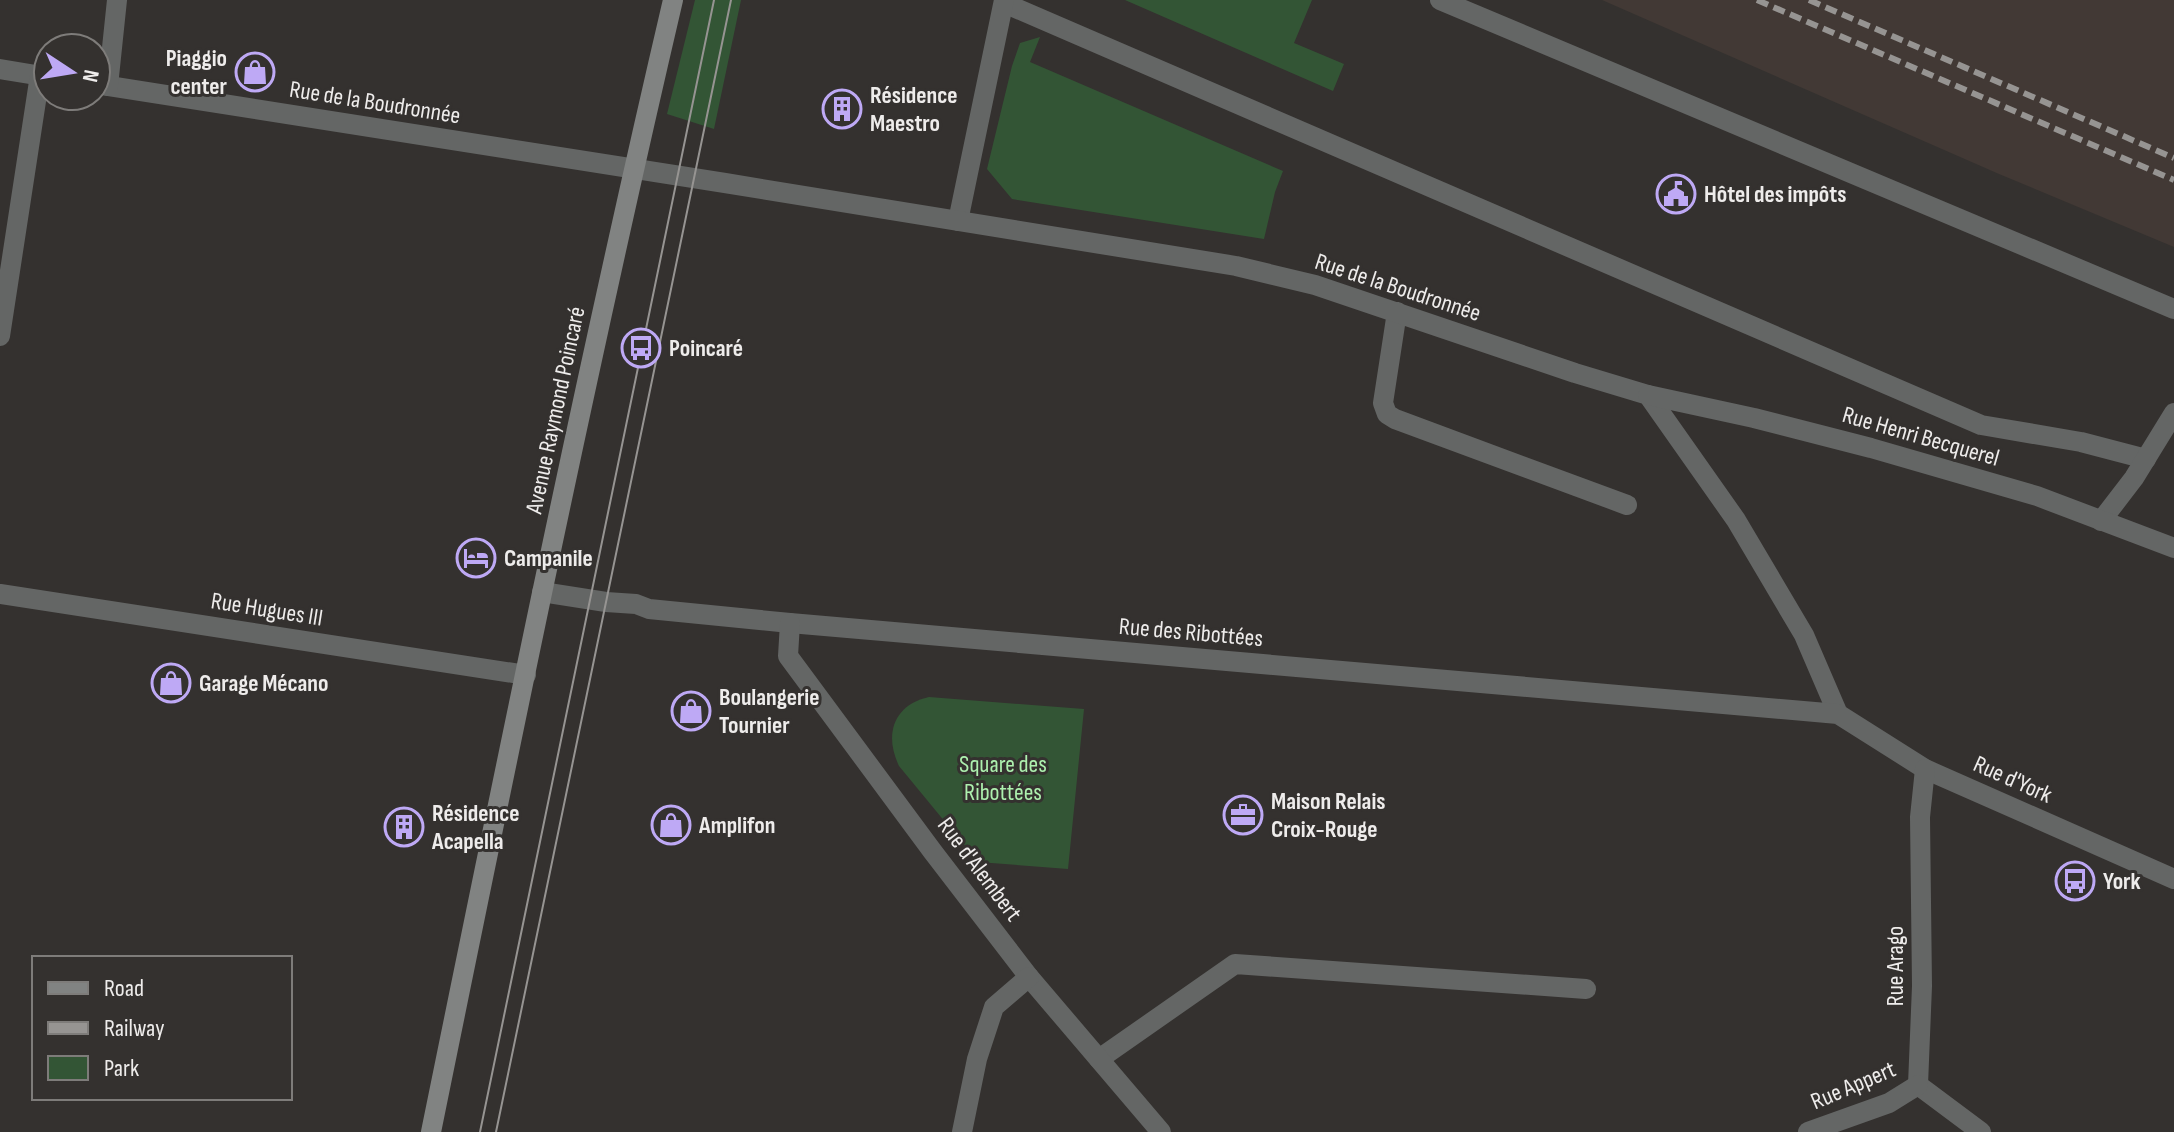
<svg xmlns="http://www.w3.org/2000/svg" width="2174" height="1132" font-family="'Sofia Sans Condensed',sans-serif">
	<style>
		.built { fill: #423935 }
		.green { fill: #335535 }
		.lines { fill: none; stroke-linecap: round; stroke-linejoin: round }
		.lane { stroke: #646665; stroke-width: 20 }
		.street { stroke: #646665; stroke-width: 20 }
		.secondary { stroke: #818382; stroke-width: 20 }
		.tram { stroke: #969492; stroke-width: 2 }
		.rail { stroke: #969492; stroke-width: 6; stroke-dasharray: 12 6; stroke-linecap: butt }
		.labels { text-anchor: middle; stroke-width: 6; stroke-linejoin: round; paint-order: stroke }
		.poi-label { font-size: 24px; font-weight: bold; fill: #eeeceb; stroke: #34312f; text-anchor: start }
		.street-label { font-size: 24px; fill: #eeeceb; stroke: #34312f }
		.park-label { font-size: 24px; fill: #adf0ae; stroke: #34312f }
	</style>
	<rect width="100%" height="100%" fill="#34312f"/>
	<!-- built -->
	<path class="built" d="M1602,0H2174V247L1999,174Z"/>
	<!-- green -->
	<g class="green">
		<path d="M695,0H741L714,129L667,114Z"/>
		<path d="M1125,0H1312L1294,43L1344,64L1333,91Z"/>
		<path d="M1040,37L1030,62L1283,171L1275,192L1264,239L1012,199L987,169L1012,66L1020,43Z"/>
		<path d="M929,697L1084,709L1068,869L978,862L899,766C884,735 893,705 929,697Z"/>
	</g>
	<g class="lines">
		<!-- lane -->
		<g class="lane">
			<path d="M1440,0L2174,309"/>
			<path d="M1004,3L1981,425L2081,442L2146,459"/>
			<path d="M958,221L1004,0"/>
			<path d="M1397,312L1383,403L1387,414L1395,419L1627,505"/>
			<path d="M2101,521L2134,478L2174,413"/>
			<path d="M1099,1059L1235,964L1586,989"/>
		</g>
		<!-- street -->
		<g class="street">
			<path d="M0,69L48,77"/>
			<path d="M96,84L725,183L1236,266L1315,285L1575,373L1648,395L1736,520L1804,635L1838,714"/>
			<path d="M108,86L117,0"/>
			<path d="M0,336L40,75"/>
			<path d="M1648,395L1754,418L1871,448L2037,496L2174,548"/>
			<path d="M542,592L606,602L636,604L649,609L790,623L1838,714L1925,769L2174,879"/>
			<path d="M0,594L526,675"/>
			<path d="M790,623L788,656L933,852L1029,977L1161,1132"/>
			<path d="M1925,769L1920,817L1922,986L1918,1085L1981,1132"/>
			<path d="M962,1132L977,1059L994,1007L1029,977"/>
			<path d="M1808,1132L1889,1103L1918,1085"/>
		</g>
		<!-- secondary -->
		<path class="secondary" d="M431,1132C508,754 585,376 673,0"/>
		<!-- tram -->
		<g class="tram">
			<path d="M480,1132L714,0"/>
			<path d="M496,1132L731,0"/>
		</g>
		<!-- rail -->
		<g class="rail">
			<path d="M1757,0L2174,180"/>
			<path d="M1809,0L2174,158"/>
		</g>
	</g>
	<!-- icons -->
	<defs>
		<symbol id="shop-ring" viewBox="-11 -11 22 22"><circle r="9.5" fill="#34312f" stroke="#bea9f5" stroke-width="1.5"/><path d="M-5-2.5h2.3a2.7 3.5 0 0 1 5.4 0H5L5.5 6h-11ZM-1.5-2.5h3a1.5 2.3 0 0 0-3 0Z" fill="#bea9f5"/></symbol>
		<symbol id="building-ring" viewBox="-11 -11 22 22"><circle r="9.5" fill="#34312f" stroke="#bea9f5" stroke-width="1.5"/><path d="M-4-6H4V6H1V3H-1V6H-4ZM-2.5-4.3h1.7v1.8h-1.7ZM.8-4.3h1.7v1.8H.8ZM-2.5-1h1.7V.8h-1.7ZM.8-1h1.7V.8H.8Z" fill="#bea9f5"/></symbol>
		<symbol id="civic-ring" viewBox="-11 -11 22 22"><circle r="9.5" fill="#34312f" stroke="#bea9f5" stroke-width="1.5"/><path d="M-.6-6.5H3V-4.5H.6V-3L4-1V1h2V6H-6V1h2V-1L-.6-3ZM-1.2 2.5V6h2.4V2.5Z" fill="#bea9f5"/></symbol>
		<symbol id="bus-ring" viewBox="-11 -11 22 22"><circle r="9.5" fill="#34312f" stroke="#bea9f5" stroke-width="1.5"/><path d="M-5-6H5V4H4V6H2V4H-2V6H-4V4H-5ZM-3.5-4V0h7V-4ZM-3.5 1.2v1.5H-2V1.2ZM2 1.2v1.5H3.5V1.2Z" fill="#bea9f5"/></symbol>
		<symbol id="hotel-ring" viewBox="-11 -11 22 22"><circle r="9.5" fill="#34312f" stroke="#bea9f5" stroke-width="1.5"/><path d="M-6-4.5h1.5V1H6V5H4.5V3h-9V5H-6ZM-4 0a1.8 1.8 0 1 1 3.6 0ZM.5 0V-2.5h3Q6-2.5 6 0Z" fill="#bea9f5"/></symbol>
		<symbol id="office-ring" viewBox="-11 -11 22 22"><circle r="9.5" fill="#34312f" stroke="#bea9f5" stroke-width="1.5"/><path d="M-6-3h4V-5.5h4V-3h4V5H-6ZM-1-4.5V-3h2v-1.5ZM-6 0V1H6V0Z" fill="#bea9f5"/></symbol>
	</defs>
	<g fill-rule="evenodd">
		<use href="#shop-ring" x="233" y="50" width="44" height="44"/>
		<use href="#building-ring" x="820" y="87" width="44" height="44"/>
		<use href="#civic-ring" x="1654" y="172" width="44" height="44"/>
		<use href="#bus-ring" x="619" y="326" width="44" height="44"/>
		<use href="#hotel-ring" x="454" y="536" width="44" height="44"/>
		<use href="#shop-ring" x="149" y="661" width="44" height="44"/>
		<use href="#shop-ring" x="669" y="689" width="44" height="44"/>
		<use href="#office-ring" x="1221" y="793" width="44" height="44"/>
		<use href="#shop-ring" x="649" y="803" width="44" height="44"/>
		<use href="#building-ring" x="382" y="805" width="44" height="44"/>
		<use href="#bus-ring" x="2053" y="859" width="44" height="44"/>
	</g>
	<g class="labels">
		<!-- poi labels -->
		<g class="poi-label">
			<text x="227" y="66" text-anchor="end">Piaggio<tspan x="227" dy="28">center</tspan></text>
			<text x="870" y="103">Résidence<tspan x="870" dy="28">Maestro</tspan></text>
			<text x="1704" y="202">Hôtel des impôts</text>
			<text x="669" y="356">Poincaré</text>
			<text x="504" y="566">Campanile</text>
			<text x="199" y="691">Garage Mécano</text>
			<text x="719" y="705">Boulangerie<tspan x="719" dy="28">Tournier</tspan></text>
			<text x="1271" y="809">Maison Relais<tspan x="1271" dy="28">Croix-Rouge</tspan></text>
			<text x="432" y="821">Résidence<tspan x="432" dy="28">Acapella</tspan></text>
			<text x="699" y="833">Amplifon</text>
			<text x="2103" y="889">York</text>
		</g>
		<!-- street labels -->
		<g class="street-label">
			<text transform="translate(375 102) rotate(9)" y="8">Rue de la Boudronnée</text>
			<text transform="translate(1398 287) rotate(18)" y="8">Rue de la Boudronnée</text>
			<text transform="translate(555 410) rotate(-78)" y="8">Avenue Raymond Poincaré</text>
			<text transform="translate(1921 436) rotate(16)" y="8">Rue Henri Becquerel</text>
			<text transform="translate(267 609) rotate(9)" y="8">Rue Hugues III</text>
			<text transform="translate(1191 632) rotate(5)" y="8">Rue des Ribottées</text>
			<text transform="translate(2013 779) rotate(24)" y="8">Rue d'York</text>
			<text transform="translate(980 869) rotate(53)" y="8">Rue d'Alembert</text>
			<text transform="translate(1895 966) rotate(-90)" y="8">Rue Arago</text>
			<text transform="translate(1853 1085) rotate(-23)" y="8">Rue Appert</text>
		</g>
		<!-- park labels -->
		<g class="park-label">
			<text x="1003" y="772">Square des<tspan x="1003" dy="28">Ribottées</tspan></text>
		</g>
	</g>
	<!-- legend -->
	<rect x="32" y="956" width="260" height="144" fill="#34312f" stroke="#7e7c7a" stroke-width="2"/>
	<rect x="48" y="982" width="40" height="12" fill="#818382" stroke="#7e7c7a" stroke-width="2"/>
	<text x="104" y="996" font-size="24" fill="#eeeceb">Road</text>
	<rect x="48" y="1022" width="40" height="12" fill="#969492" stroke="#7e7c7a" stroke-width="2"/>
	<text x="104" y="1036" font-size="24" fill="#eeeceb">Railway</text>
	<rect x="48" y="1056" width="40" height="24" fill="#335535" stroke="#7e7c7a" stroke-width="2"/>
	<text x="104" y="1076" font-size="24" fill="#eeeceb">Park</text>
	<!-- north arrow -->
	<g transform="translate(72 72) rotate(102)"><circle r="38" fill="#34312f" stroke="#7e7c7a" stroke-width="2"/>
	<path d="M0-6L14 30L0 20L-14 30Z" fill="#bea9f5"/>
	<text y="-12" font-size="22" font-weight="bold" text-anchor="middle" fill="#eeeceb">N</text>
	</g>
</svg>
